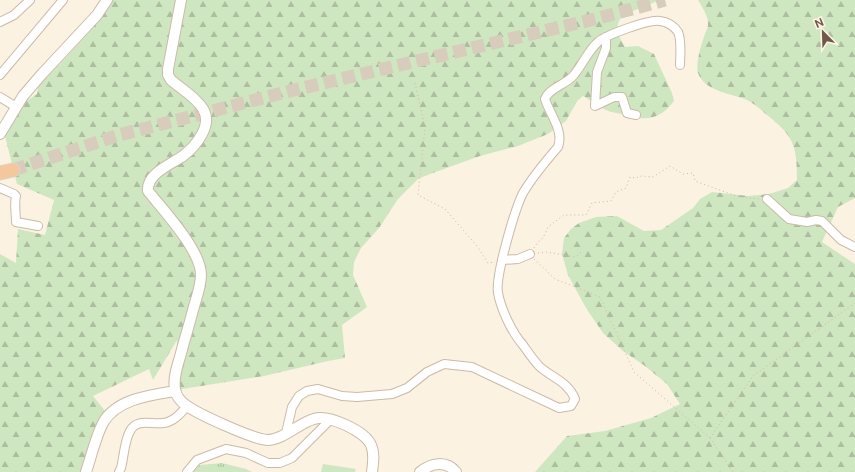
<svg xmlns="http://www.w3.org/2000/svg" width="855" height="472" font-family="'Public Sans',sans-serif">
	<style>
		.grass { fill: url(#grass-tufts) }
		.forest { fill: url(#forest-firs) }
		.garden { fill: #cfe7c1 }
		.lines { fill: none; stroke-linecap: round; stroke-linejoin: round }
		.trunk-tunnel { stroke: #d8ccbc; stroke-width: 13; stroke-dasharray: 13 6; stroke-linecap: butt }
		.minor-casing { stroke: #cbbaa9; stroke-width: 10 }
		.tertiary-casing { stroke: #cbbaa9; stroke-width: 12 }
		.trunk-casing { stroke: #dad4d0; stroke-width: 15 }
		.path { stroke: #d3b59e; stroke-width: 1; stroke-dasharray: 1 3; stroke-linecap: butt }
		.minor { stroke: #fff; stroke-width: 8 }
		.tertiary { stroke: #fff; stroke-width: 10 }
		.trunk { stroke: #f5c89c; stroke-width: 13 }
	</style>
	<defs>
		<pattern id="grass-tufts" width="24" height="20" patternUnits="userSpaceOnUse"><rect width="24" height="20" fill="#cfe7c1"/><path d="M3 7l-1-3M5 7V3M7 7l1-3M15 17l-1-3M17 17v-4M19 17l1-3" fill="none" stroke="#acbe9f"/></pattern>
		<pattern id="forest-firs" width="22" height="20" patternUnits="userSpaceOnUse"><rect width="22" height="20" fill="#cfe7c1"/><path d="M5 1l3.5 6h-7zM16 11l3.5 6h-7z" fill="#acbe9f"/></pattern>
	</defs>
	<rect width="100%" height="100%" fill="#fbf2e2"/>
	<!-- grass -->
	<path class="grass" d="M222,463L246,469L252,472H192L200,465Z"/>
	<!-- forest -->
	<g class="forest">
		<path d="M110,0H660L623,15L619,21L616,31L625,47L638,46L654,54L672,93L674,101C659,121 645,121 622,114C616,113 610,112 604,109C597,106 590,100 583,96L577,101L566,121L548,134L518,146L480,156L430,174L418,179L398,199L379,228L361,248L354,262L353,275L367,307L342,325L345,358L328,361L264,376L176,390L177,340L153,380L149,369L93,396L106,412L84,472H0V254L16,263L18,229L45,235L54,200L17,184L4,132L17,107L37,94L40,77L59,65L90,31Z"/>
		<path d="M698,0H855V198L838,207L822,242L855,264V472H535L567,436L605,431L651,418L680,404L667,384L645,366L623,351L603,333L586,308L568,275L562,254L564,238L571,229L579,223L596,217L617,216L644,231L661,230L693,208L700,199L712,192L748,196L769,194L788,188L797,180C797,146 794,136 767,115C761,110 755,104 747,100C731,93 705,92 698,73C695,64 702,42 705,34C706,31 708,28 708,25C709,17 702,7 698,0Z"/>
	</g>
	<!-- garden -->
	<path class="garden" d="M323,464L356,469L355,472H321Z"/>
	<g class="lines">
		<!-- trunk-tunnel -->
		<path class="trunk-tunnel" d="M13,170L119,135L290,91L595,19L665,0"/>
		<defs>
			<g id="minor">
				<path d="M0,22L14,15L30,0"/>
				<path d="M606,37V48L597,72L595,106L614,97H622L627,113L636,115"/>
				<path d="M0,75L63,0"/>
				<path d="M0,97L16,107"/>
				<path d="M0,188L14,194L16,196C14,205 16,213 16,222L38,226"/>
				<path d="M767,199L789,219L807,222L816,220L822,221L841,240L855,247"/>
				<path d="M502,260L518,259L530,254"/>
				<path d="M286,433L292,407L299,396L307,391L318,389L342,396L357,397L392,394L407,388L427,372L444,364L472,367L559,408L571,406L575,399C568,382 553,378 540,367C534,361 528,352 523,345C512,333 501,309 498,293C495,276 515,209 523,193C533,176 545,162 558,147C564,130 550,115 545,99C549,88 565,85 573,76C582,66 587,52 598,42C606,35 649,19 660,21C667,22 674,26 678,32C682,41 680,56 680,65"/>
				<path d="M119,472L121,468C124,457 124,442 130,431C138,416 155,427 168,422C176,419 181,413 187,406"/>
				<path d="M187,472L197,460L226,449L246,453L268,463H280L292,458L330,420"/>
			</g>
			<g id="tertiary">
				<path d="M181,0L168,69V75L171,80C181,89 196,97 203,109C213,125 196,146 183,156C171,164 146,174 148,191C163,210 201,250 201,275C201,286 196,299 193,310C189,326 184,341 180,357C177,367 173,378 175,389C176,396 181,402 187,406C200,415 253,439 267,440C283,440 299,423 314,419C328,414 365,431 371,445C375,454 373,463 372,472"/>
				<path d="M0,134L23,96L42,74L97,15L107,0"/>
				<path d="M86,472C91,457 96,436 103,423C116,399 151,395 175,391"/>
				<path d="M420,472C431,463 446,460 456,472"/>
			</g>
			<path id="trunk" d="M0,173L13,170"/>
		</defs>
		<!-- minor casing -->
		<use href="#minor" class="minor-casing"/>
		<!-- tertiary casing -->
		<use href="#tertiary" class="tertiary-casing"/>
		<!-- trunk casing -->
		<use href="#trunk" class="trunk-casing"/>
		<!-- path -->
		<g class="path">
			<path d="M415,83L425,128L418,195L445,209L477,246L488,263L495,262"/>
			<path d="M534,248L538,242L543,238L548,227L564,215H586L592,203L611,201L616,192L626,188L630,177L636,178L641,176L653,177L670,166L683,174L693,173L695,181L739,197L760,199"/>
			<path d="M538,253L546,252L576,257L582,251"/>
			<path d="M534,259L555,279L600,297L634,372L710,438L733,472"/>
			<path d="M710,438L753,376L855,303"/>
		</g>
		<!-- minor -->
		<use href="#minor" class="minor"/>
		<!-- tertiary -->
		<use href="#tertiary" class="tertiary"/>
		<!-- trunk -->
		<use href="#trunk" class="trunk"/>
	</g>
	<!-- north arrow -->
	<g transform="translate(823 32) rotate(337)" stroke="#fef6e7" stroke-width="3" paint-order="stroke">
	<path d="M0-3L7 15L0 10L-7 15Z" fill="#71594a"/>
	<text y="-6" font-size="11" font-weight="bold" text-anchor="middle" fill="#71594a">N</text>
	</g>
</svg>
